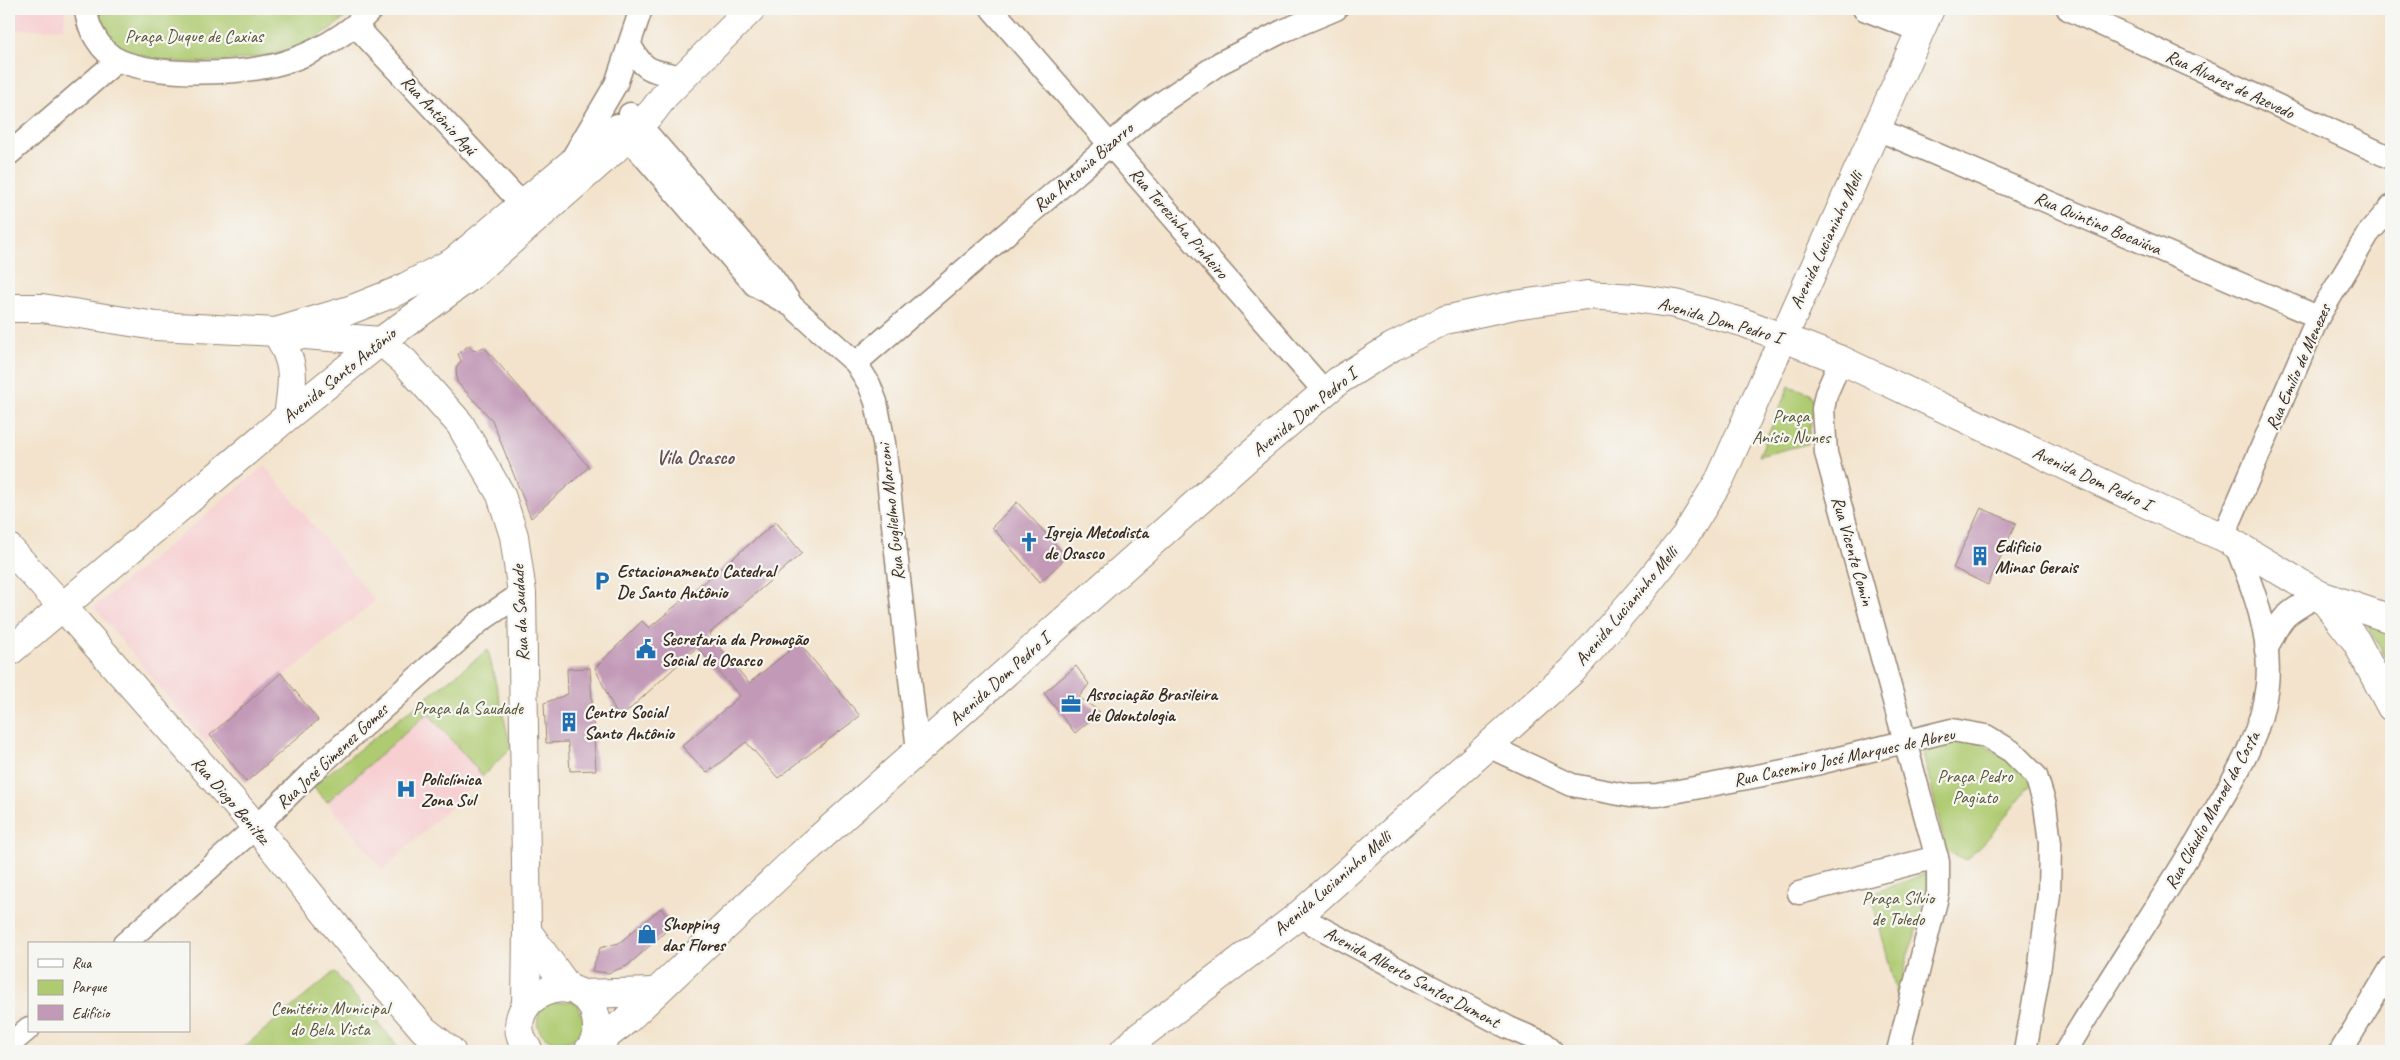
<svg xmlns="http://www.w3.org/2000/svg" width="2400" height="1060" font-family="Caveat,sans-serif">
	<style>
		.built { fill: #f7cfd1 }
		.green { fill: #afcb71; stroke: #757a48 }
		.building { fill: #c29ab7 }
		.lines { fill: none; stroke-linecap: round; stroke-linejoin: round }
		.minor-casing { stroke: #978675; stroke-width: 25 }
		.tertiary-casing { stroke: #978675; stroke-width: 30 }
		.secondary-casing { stroke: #978675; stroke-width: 30 }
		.minor { stroke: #fff; stroke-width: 22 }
		.tertiary { stroke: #fff; stroke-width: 28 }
		.secondary { stroke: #fff; stroke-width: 28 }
		.labels { text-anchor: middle; stroke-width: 4.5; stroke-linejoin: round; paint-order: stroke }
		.park-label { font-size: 18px; fill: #585233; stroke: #f6f6f2 }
		.street-label { font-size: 18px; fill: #3b2a1e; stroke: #f6f6f2 }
		.poi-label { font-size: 18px; font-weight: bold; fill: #3b2a1e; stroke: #f6f6f2; text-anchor: start }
		.quarter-label { font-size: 20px; font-weight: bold; fill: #6a5154; stroke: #f6f6f2 }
	</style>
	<rect width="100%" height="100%" fill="#f6f6f2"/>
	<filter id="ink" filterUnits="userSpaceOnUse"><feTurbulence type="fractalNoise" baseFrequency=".02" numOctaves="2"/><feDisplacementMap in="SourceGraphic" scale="10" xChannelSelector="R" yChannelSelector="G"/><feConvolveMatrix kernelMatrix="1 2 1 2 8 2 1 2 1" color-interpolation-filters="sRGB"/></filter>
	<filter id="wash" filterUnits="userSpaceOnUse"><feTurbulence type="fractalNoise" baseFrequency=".0096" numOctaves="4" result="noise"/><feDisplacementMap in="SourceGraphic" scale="20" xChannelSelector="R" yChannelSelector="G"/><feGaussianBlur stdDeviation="1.12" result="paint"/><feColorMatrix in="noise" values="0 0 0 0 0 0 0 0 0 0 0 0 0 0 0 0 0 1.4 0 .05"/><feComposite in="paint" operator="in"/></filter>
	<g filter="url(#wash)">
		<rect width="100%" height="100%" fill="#f3e3cc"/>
		<!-- built -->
		<g class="built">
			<path d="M9,9H66L64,28L9,30Z"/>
			<path d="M265,466L375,601L205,742L94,607Z"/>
			<path d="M428,713L483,776L383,870L327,802Z"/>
		</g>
		<!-- green -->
		<g class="green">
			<path d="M94,9H353C335,29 306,46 279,53C237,62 164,70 126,50C109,40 102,25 94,9Z"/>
			<path d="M1789,386L1810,393L1814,404L1807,444L1759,456Z"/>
			<path d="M2364,619L2391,628V667Z"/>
			<path d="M488,650L511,748L483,776L428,713L327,802L312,786Z"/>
			<path d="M1950,740L1980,742L2035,779L1990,836L1967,860L1946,851L1923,752Z"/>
			<path d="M1935,870L1923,901L1921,919L1908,954L1898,998L1871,894Z"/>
			<path d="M334,972L402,1051H239Z"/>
			<path d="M575,1001L585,1023C574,1060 517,1038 545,1003Z"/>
		</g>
		<g id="blocks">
			<!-- building -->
			<g class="building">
				<path d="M469,345L474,351L484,347L589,467L531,518L492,420L457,382L456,368L461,361L458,354Z"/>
				<path d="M1017,502L1067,557L1040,582L992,527Z"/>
				<path d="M1981,508L2016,523L1988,585L1953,568Z"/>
				<path d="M776,522L802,553L709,634L749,683L799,643L860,716L778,778L746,742L707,773L682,746L740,696L697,647L619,719L595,668L642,621L649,628Z"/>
				<path d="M1076,666L1089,684L1079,697L1100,712L1075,733L1044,693Z"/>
				<path d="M590,668L596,770L570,771L568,742L546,743L544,703L568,694L567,669Z"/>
				<path d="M281,673L318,720L246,782L210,735Z"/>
				<path d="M661,908L673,925L627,966L608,973L592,971L600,948L619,943Z"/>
			</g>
		</g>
	</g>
	<g filter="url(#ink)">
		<use href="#blocks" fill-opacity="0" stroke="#978675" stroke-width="1"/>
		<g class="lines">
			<defs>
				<g id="minor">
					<path d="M86,9C87,28 101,53 120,61C160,77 240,75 282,63C314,54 349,34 372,9"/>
					<path d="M992,9L1325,392"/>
					<path d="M1864,9L1920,31"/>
					<path d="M2068,9L2391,158"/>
					<path d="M355,25L522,204"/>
					<path d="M630,45C645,74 653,70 682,77"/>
					<path d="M630,114L770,274L789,301"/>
					<path d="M617,125L755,285L792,306L856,363L869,384L876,402L884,443L918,751"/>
					<path d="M1877,129L2318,317"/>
					<path d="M9,154L118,60"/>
					<path d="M573,157L616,84L641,9"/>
					<path d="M1841,360L1826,394L1823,409L1826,453L1938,862V893L1898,1051"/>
					<path d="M856,363L1148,112L1220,63L1283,31L1336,9"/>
					<path d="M2223,537L2318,317L2368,234L2391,207"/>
					<path d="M2266,651C2281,615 2286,613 2320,595"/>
					<path d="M1488,746L1572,785L1630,796L1658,795L1799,768L1952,730L1986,736L2011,751L2036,776L2045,805L2050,843L2049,894L2039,972L2025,1051"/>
					<path d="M1799,893L1937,857"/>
					<path d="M1298,916L1509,1028L1544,1043L1552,1051"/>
					<path d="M124,944L256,827L313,771L479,622L522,593"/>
					<path d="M9,1045L29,1028"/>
					<path d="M2066,1051C2110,976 2160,905 2204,829C2231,783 2261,740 2267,685C2272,637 2254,590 2236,546"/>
					<path d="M2341,1051L2391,968"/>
				</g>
				<g id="tertiary">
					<path d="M381,341L405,362L460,424L501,495L514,536L522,593L527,931L526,1006"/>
					<path d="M2320,595L2356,641L2391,707"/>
					<path d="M62,606L256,827L352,946L424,1030L451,1051"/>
					<path d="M527,931L569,989"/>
					<path d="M580,994L654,992"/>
					<path d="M593,1046L628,1019L795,860L1247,458L1338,381L1392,347L1445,320L1514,305L1587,295L1634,298L1676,304L1742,322L1841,360L2162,511L2223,537L2320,595L2391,619"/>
					<path d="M529,1051C489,999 584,958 596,1018C599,1031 596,1041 588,1051"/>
					<path d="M1124,1051L1135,1040L1298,916L1572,671L1643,589L1686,535L1720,479L1930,9"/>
				</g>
				<g id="secondary">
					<path d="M9,308H42L156,326L276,332L350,310L398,291L453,262L610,131"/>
					<path d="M276,332C297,365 293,380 288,416"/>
					<path d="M292,334L381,341"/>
					<path d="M9,548L62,606"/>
					<path d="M9,652L288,416L381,341L471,276L613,151L653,111L665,95L751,9"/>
				</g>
			</defs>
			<!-- minor casing -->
			<use href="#minor" class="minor-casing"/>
			<!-- tertiary casing -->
			<use href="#tertiary" class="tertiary-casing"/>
			<!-- secondary casing -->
			<use href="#secondary" class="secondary-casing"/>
			<!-- minor -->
			<use href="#minor" class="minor"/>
			<!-- tertiary -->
			<use href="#tertiary" class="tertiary"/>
			<!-- secondary -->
			<use href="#secondary" class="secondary"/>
		</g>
	</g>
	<!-- icons -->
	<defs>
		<symbol id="church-bare" viewBox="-9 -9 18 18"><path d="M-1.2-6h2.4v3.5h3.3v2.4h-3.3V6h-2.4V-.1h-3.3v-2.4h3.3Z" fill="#1f6fb2" stroke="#f6f6f2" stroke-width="2.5" paint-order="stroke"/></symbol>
		<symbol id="building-bare" viewBox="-9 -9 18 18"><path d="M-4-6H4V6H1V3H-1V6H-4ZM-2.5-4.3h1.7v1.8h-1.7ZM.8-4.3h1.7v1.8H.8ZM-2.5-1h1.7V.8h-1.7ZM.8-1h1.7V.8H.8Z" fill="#1f6fb2" stroke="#f6f6f2" stroke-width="2.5" paint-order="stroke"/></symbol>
		<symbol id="parking-bare" viewBox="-9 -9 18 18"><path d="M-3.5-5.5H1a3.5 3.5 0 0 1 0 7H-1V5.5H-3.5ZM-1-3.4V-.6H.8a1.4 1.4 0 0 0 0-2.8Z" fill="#1f6fb2" stroke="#f6f6f2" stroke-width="2.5" paint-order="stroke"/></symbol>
		<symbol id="civic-bare" viewBox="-9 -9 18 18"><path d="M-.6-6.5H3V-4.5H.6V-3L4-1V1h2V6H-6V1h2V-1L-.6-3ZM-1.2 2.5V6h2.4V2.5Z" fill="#1f6fb2" stroke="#f6f6f2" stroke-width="2.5" paint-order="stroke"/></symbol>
		<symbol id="office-bare" viewBox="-9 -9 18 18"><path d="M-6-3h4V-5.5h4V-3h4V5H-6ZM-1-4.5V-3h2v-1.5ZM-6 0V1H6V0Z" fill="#1f6fb2" stroke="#f6f6f2" stroke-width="2.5" paint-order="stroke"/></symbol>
		<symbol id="hospital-bare" viewBox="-9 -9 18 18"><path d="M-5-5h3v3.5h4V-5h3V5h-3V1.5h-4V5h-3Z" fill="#1f6fb2" stroke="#f6f6f2" stroke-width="2.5" paint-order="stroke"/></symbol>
		<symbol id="shop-bare" viewBox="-9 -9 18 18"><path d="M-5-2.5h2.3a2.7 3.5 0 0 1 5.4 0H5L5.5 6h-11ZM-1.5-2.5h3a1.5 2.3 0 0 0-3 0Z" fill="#1f6fb2" stroke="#f6f6f2" stroke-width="2.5" paint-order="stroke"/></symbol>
	</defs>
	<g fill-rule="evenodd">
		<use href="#church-bare" x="1015" y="528" width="28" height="28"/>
		<use href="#building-bare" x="1966" y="542" width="28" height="28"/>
		<use href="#parking-bare" x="588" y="567" width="28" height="28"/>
		<use href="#civic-bare" x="632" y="635" width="28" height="28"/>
		<use href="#office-bare" x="1057" y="690" width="28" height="28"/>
		<use href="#building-bare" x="555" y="708" width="28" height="28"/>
		<use href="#hospital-bare" x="392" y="775" width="28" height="28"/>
		<use href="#shop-bare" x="633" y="920" width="28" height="28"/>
	</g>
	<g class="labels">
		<!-- park labels -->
		<g class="park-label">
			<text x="194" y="42">Praça Duque de Caxias</text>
			<text x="1791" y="422">Praça<tspan x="1791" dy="21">Anísio Nunes</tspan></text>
			<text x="468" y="714">Praça da Saudade</text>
			<text x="1975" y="782">Praça Pedro<tspan x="1975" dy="21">Pagiato</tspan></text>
			<text x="1898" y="904">Praça Sílvio<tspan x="1898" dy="21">de Toledo</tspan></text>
			<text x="330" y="1014">Cemitério Municipal<tspan x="330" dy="21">do Bela Vista</tspan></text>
		</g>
		<!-- street labels -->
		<g class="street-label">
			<text transform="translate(2230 84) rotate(25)" y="6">Rua Álvares de Azevedo</text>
			<text transform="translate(439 115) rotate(47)" y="6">Rua Antônio Agú</text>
			<text transform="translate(1083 167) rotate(-41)" y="6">Rua Antonia Bizarro</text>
			<text transform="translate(1179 223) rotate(49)" y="6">Rua Terezinha Pinheiro</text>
			<text transform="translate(2098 223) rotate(23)" y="6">Rua Quintino Bocaiúva</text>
			<text transform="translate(1826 240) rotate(-65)" y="6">Avenida Lucianinho Melli</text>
			<text transform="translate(1720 320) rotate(16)" y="6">Avenida Dom Pedro I</text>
			<text transform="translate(2298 367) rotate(-66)" y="6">Rua Emílio de Menezes</text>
			<text transform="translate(339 375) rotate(-39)" y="6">Avenida Santo Antônio</text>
			<text transform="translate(1304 412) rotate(-39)" y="6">Avenida Dom Pedro I</text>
			<text transform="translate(2092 478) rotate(25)" y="6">Avenida Dom Pedro I</text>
			<text transform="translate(891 512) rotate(-96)" y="6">Rua Guglielmo Marconi</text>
			<text transform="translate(1853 551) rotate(74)" y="6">Rua Vicente Comin</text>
			<text transform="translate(1626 606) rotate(-50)" y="6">Avenida Lucianinho Melli</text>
			<text transform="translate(520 613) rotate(-93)" y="6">Rua da Saudade</text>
			<text transform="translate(999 679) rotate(-42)" y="6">Avenida Dom Pedro I</text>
			<text transform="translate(332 756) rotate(-43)" y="6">Rua José Gimenez Gomes</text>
			<text transform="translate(1844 757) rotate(-12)" y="6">Rua Casemiro José Marques de Abreu</text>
			<text transform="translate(231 800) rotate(49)" y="6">Rua Diogo Benitez</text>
			<text transform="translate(2212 810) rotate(-61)" y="6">Rua Cláudio Manoel da Costa</text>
			<text transform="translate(1332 883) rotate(-41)" y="6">Avenida Lucianinho Melli</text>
			<text transform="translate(1412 977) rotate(28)" y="6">Avenida Alberto Santos Dumont</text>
		</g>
		<!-- poi labels -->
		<g class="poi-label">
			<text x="1044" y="538">Igreja Metodista<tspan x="1044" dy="21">de Osasco</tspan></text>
			<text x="1995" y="552">Edificio<tspan x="1995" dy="21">Minas Gerais</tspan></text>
			<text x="617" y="577">Estacionamento Catedral<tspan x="617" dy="21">De Santo Antônio</tspan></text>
			<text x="661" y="645">Secretaria da Promoção<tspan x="661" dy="21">Social de Osasco</tspan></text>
			<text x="1086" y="700">Associação Brasileira<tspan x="1086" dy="21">de Odontologia</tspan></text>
			<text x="584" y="718">Centro Social<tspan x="584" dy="21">Santo Antônio</tspan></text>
			<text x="421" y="785">Policlínica<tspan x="421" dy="21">Zona Sul</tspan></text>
			<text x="662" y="930">Shopping<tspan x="662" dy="21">das Flores</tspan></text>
		</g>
		<!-- quarter labels -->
		<g class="quarter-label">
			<text x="695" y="464">Vila Osasco</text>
		</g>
	</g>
	<!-- margin -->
	<rect width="2400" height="1060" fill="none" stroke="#f6f6f2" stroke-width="30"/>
	<!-- legend -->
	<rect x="28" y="942" width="162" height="90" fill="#f6f6f2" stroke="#aba49d"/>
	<rect x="38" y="959" width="25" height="8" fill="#ffffff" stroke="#aba49d"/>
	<text x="72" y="968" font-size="15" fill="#3b2a1e">Rua</text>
	<rect x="38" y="980" width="25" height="15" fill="#afcb71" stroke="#aba49d"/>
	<text x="72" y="992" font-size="15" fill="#3b2a1e">Parque</text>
	<rect x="38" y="1005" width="25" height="15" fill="#c29ab7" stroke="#aba49d"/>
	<text x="72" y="1018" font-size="15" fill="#3b2a1e">Edifício</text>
</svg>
